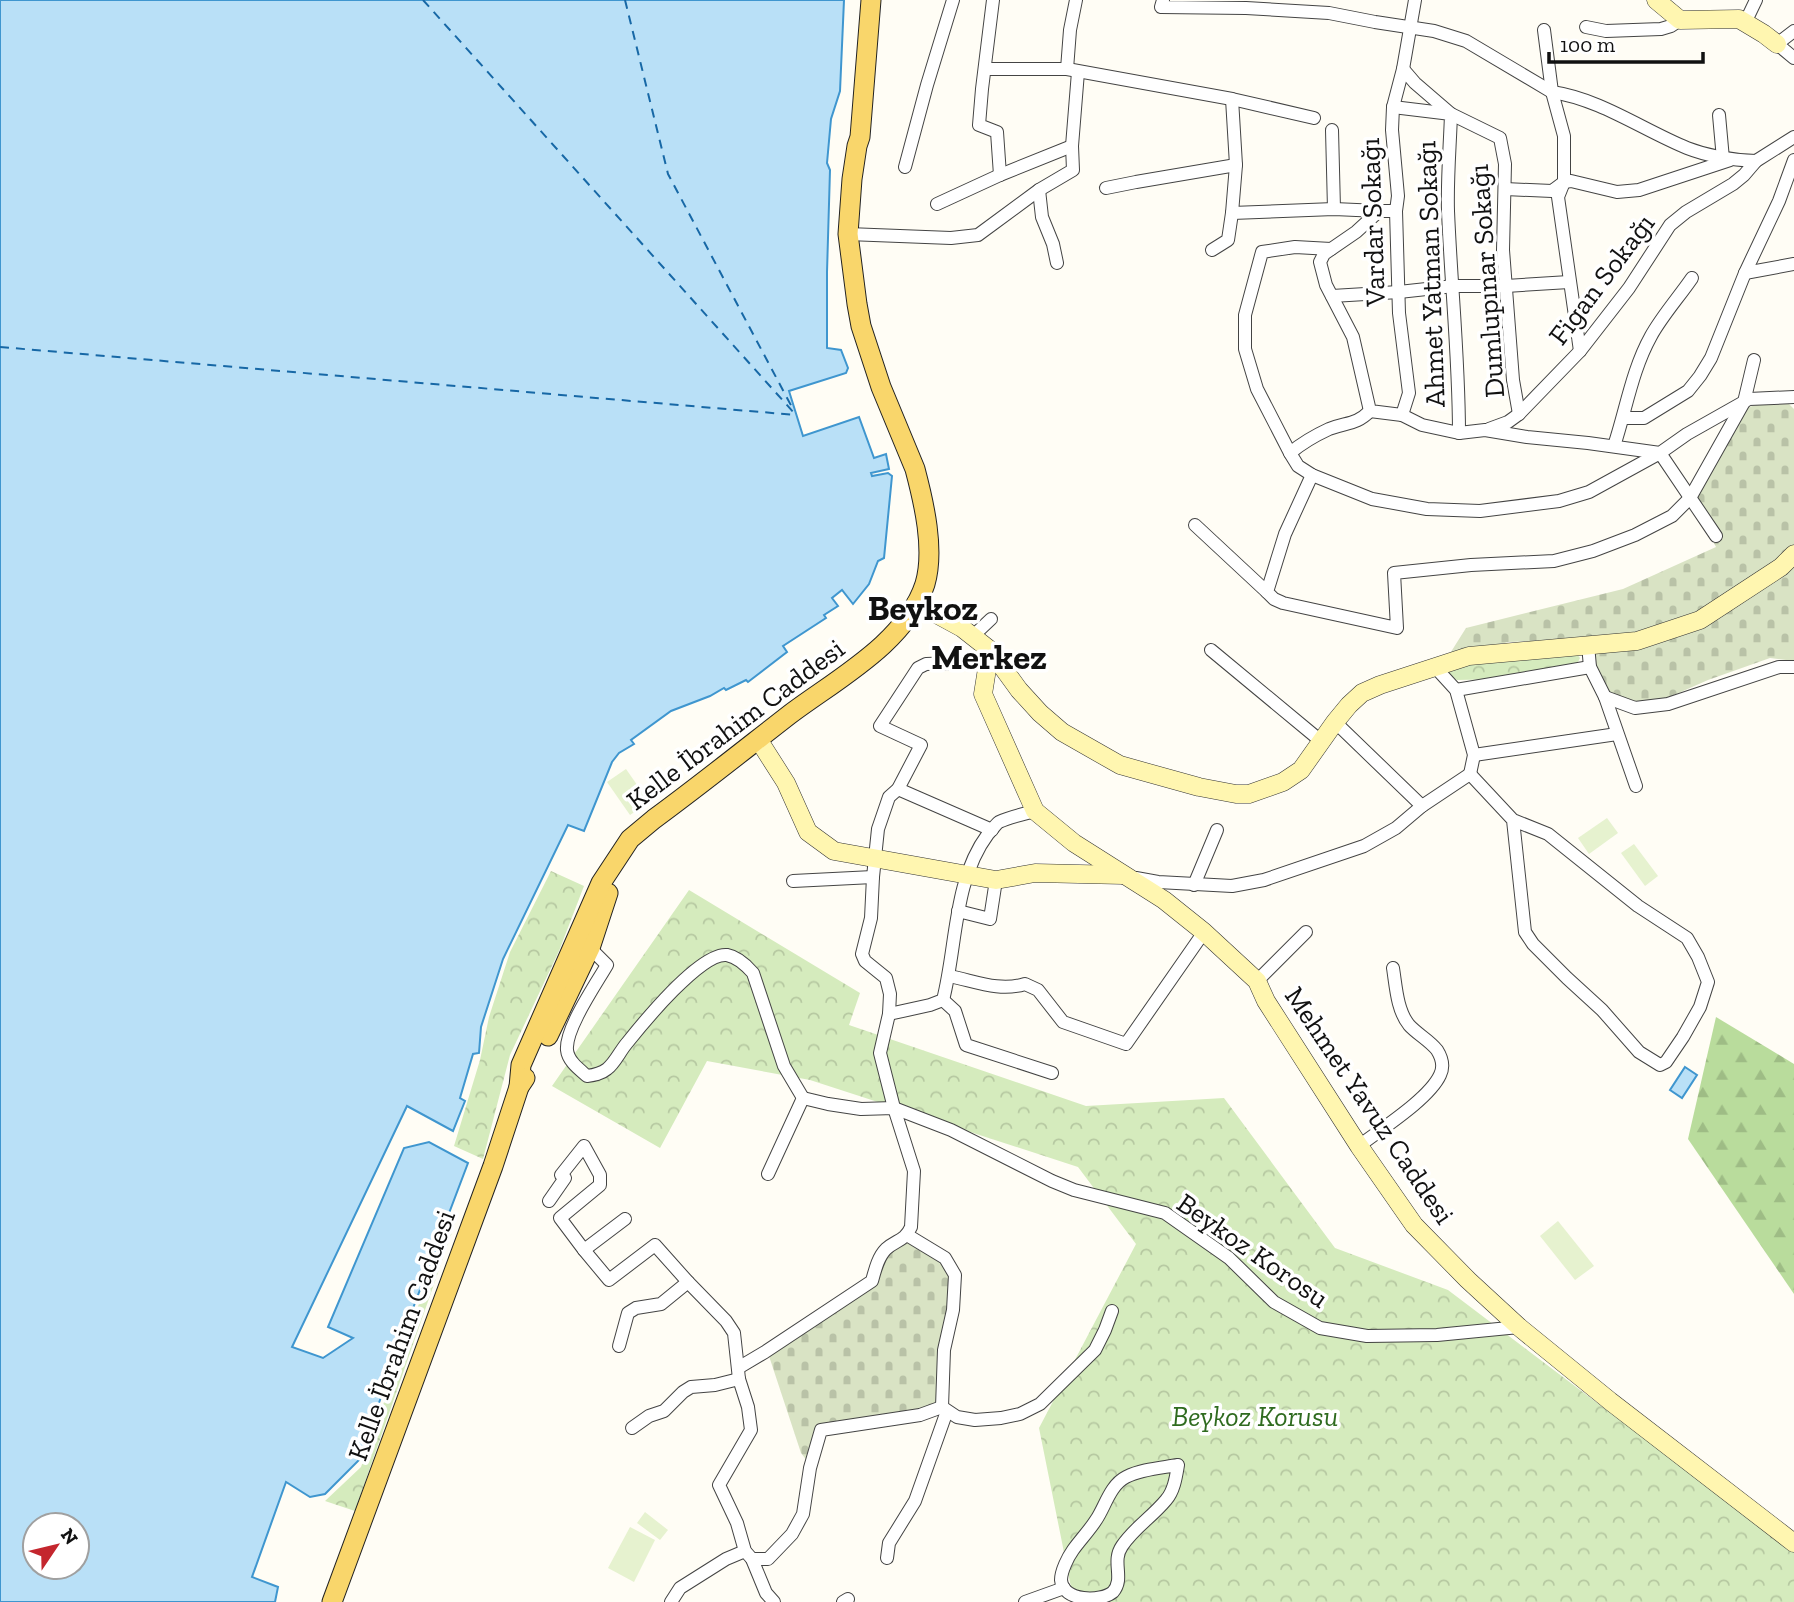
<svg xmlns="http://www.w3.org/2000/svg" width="1794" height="1602" font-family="'Zilla Slab',serif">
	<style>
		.forest { fill: url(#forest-firs) }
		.cemetery { fill: url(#cemetery-stones) }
		.park { fill: url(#park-crowns) }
		.pitch { fill: #e6f2cf }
		.water { fill: #b9e0f7; stroke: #3f96cf; stroke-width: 2; fill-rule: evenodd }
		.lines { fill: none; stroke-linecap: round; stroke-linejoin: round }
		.ferry { stroke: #1768a6; stroke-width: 2; stroke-dasharray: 9 7; stroke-linecap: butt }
		.street-casing { stroke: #444; stroke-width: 14 }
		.secondary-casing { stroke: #333; stroke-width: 19 }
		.primary-casing { stroke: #222; stroke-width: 21 }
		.street { stroke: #fff; stroke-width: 12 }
		.secondary { stroke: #fff6b0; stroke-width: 18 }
		.primary { stroke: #f9d66b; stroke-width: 19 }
		.labels { text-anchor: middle; stroke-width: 7; stroke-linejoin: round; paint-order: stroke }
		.street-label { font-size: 28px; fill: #111; stroke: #fff }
		.park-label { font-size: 28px; font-style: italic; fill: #2f6b1f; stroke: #fff }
		.district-label { font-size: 35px; font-weight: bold; fill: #111; stroke: #fff }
	</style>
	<defs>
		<pattern id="forest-firs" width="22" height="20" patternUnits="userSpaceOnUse" patternTransform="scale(1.75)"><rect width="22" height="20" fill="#b9dc9c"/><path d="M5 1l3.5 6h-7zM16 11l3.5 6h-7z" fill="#9ebc85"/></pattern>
		<pattern id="cemetery-stones" width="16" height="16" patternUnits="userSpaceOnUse" patternTransform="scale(1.75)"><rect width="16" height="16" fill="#d9e3c4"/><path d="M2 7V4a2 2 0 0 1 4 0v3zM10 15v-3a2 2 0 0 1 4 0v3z" fill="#b9c2a7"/></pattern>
		<pattern id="park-crowns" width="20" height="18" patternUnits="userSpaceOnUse" patternTransform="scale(1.75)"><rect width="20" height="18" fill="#d5ebbd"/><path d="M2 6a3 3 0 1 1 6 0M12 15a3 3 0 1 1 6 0" fill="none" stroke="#b6c8a1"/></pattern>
	</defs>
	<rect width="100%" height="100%" fill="#fffdf5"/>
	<!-- forest -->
	<path class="forest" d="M1716,1017L1794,1064V1294L1688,1139Z"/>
	<!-- cemetery -->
	<g class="cemetery">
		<path d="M1789,404L1794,409V661L1770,658L1708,680L1665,699L1636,704L1617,697L1605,689L1595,665L1597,638L1509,642L1449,655L1466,628L1623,589L1716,547L1690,498L1746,408L1756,405Z"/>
		<path d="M908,1238L944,1259L954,1276L940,1405L820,1429L808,1462L801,1453L768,1353L875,1281L886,1252Z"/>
	</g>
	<!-- park -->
	<g class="park">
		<path d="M1576,653L1580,658L1577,664L1504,679L1457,680L1443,673L1457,666Z"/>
		<path d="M551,871L584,886L559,951L510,1055L483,1159L454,1146L480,1060L489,1017L510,952Z"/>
		<path d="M689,890L860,993L849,1025L1086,1106L1224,1098L1335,1248L1448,1290L1794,1552V1602H1074L1039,1428L1136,1244L1078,1167L810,1080L707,1061L660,1148L552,1086Z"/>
		<path d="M449,1219L456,1221L355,1511L325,1501L361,1467Z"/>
	</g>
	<!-- pitch -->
	<g class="pitch">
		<path d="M626,769L649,802L630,815L607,782Z"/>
		<path d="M1607,818L1618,833L1589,854L1578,838Z"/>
		<path d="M1634,844L1658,876L1645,886L1621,853Z"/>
		<path d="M1558,1221L1594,1266L1575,1280L1540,1236Z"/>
		<path d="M645,1512L668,1530L660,1540L637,1523Z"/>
		<path d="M630,1527L655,1540L634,1582L608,1568Z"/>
	</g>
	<!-- water -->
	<g class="water">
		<path d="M0,0H844L840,91L831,119L827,163L830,170L827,272V348L841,350L848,368L846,373L789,391L803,436L859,417L874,458L886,454L889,469L871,473L872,476L888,473L892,476L884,558L878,561L869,584L853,604L842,590L832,598L838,606L824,615L826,618L783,646L787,652L748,682L746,680L726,690L724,688L710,696L671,711L631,740L634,744L619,753L612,762L584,831L568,825L503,959L481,1027L479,1053L473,1054L460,1098L465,1101L453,1131L407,1106L292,1347L323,1358L353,1338L328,1327L404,1148L429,1142L468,1163L401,1340L359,1460L325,1494L310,1497L286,1482L252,1577L278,1587L275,1602H0ZM35,1525H77V1567H35Z"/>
		<path d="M1685,1067L1697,1075L1682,1098L1670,1090Z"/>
	</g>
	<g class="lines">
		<!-- ferry -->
		<g class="ferry">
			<path d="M423,0L795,414"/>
			<path d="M625,0L668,174L794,411"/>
			<path d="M0,347L796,415"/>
		</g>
		<defs>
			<g id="street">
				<path d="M993,0L982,89L979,125L997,132L1000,175"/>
				<path d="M1163,0L1161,7L1246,8L1329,13L1375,22L1434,31L1466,41L1552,92C1600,99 1643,130 1687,148C1710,157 1732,160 1756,161"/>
				<path d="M1745,23L1756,0"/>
				<path d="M1586,27L1606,31L1661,29L1671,26L1680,20"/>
				<path d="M1544,30L1552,92L1564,136V182L1558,197L1580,351"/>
				<path d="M1794,31L1777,44L1794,58"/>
				<path d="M985,69H1067L1232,99L1314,118"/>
				<path d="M1067,69L1070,30L1076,0"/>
				<path d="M1403,69L1415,83L1451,114L1500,138L1505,164L1503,250L1513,380L1519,414"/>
				<path d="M1232,99L1236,165L1232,213L1334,209L1379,211"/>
				<path d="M1393,107L1451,114C1450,146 1447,179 1448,211C1451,285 1459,359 1459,433"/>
				<path d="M1719,115L1723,159"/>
				<path d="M1332,130L1334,209"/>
				<path d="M905,167L927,85L953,0"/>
				<path d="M1106,188L1136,182L1236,165"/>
				<path d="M1505,189L1552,191L1564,182L1571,181L1617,192L1639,190L1730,160"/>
				<path d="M1039,190L1042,217L1053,244L1057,263"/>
				<path d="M937,204L1000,175L1072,146"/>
				<path d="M1396,211H1379L1356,232L1324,254L1320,262L1326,285L1353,337L1370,411L1402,415L1422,425L1459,433L1485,430L1527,437L1588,443L1660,453L1687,434L1749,399L1794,397"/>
				<path d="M848,234L951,238L978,235L1039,190L1073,170L1072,146L1078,72"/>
				<path d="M1331,249L1295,247L1262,252L1245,315V349L1257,389L1290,453L1298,466L1312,475L1372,499L1427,509L1480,511L1559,501L1589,492L1660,453L1716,536"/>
				<path d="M1212,250L1228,240L1232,213"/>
				<path d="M1745,273L1794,264"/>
				<path d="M1332,296L1399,292L1454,286H1506L1569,282"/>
				<path d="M1402,415L1409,393L1399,313L1396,211L1398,196L1392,130L1393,107L1403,69L1415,0"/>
				<path d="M1624,418H1644L1688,391L1700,376L1711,358L1745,273L1779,201L1794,160"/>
				<path d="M1489,429L1508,422L1519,414L1580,351L1629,288L1670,225L1686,212L1733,184L1744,175L1756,161L1794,137"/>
				<path d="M1614,446C1626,410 1632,370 1651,336C1662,316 1679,297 1692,278"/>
				<path d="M1290,453C1302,443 1316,435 1329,429C1347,422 1356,425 1370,411"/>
				<path d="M1312,475L1285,534L1267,592L1274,599L1283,603L1397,628L1394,573L1471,565L1554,561L1593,551L1635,535L1672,516L1690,498L1744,402L1754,360"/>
				<path d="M1195,525L1267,592"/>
				<path d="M973,636L991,619"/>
				<path d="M1588,645L1590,667L1605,697L1636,786"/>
				<path d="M1211,650L1322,742"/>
				<path d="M1435,667L1456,690L1474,755L1470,774"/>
				<path d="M1456,690L1590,667"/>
				<path d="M1605,697L1635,708L1668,704L1779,667H1794"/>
				<path d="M1335,722L1422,806"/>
				<path d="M1474,755L1617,734"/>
				<path d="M1470,774L1513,820L1525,932L1533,944L1567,978L1602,1010L1639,1052L1660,1065L1666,1062L1683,1037L1700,1007L1708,982L1698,957L1687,938L1638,906L1548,834L1513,820"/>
				<path d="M898,789L992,830"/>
				<path d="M1136,878L1158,882L1232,886L1264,880L1364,846L1396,828L1422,806L1470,774"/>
				<path d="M793,881L873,877"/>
				<path d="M1194,885L1217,830"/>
				<path d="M958,911L990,919L996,880"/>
				<path d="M590,948L607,965C596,984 565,1029 567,1050C568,1061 579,1069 587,1076C594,1075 601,1074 607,1069C615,1063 620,1051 627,1043C643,1023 701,952 727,955C738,957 746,965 753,973L784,1066L803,1098"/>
				<path d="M949,976C975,981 999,992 1025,984L1038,990L1063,1022L1126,1044L1204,932"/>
				<path d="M1257,981L1306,932"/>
				<path d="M943,1000L955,1011L966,1045L1052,1073"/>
				<path d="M889,1014L930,1005L943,1000C957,946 953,881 988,834C992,830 995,825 999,822C1009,817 1024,814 1035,811"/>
				<path d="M803,1098L828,1104L861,1109L894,1108L951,1130L1052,1181L1074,1190L1165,1213L1229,1258L1274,1302L1320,1328L1367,1336L1437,1335L1519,1327"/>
				<path d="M1359,1146C1381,1129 1429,1099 1440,1075C1444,1067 1442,1058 1437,1050C1429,1040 1417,1034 1409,1025C1397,1010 1396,987 1393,968"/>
				<path d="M768,1174L803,1098"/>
				<path d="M549,1201L565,1178L561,1175L584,1146L600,1175V1185L560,1218L584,1250L609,1280L655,1245L688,1282L726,1321L734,1333L739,1379L748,1407L751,1430L719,1485L737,1523L745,1551L752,1559L766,1593L774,1602"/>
				<path d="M907,1235L945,1258L955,1275L953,1310L944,1350L942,1407"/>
				<path d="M584,1250L625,1219"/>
				<path d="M619,1346L628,1313L636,1308L661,1304L688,1282"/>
				<path d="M738,1368L765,1352L872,1281C875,1270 878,1257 886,1249C896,1240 905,1241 911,1227L914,1171L894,1108L880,1053L889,1014L890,994L886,978L865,961L862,954L871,918L873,877L878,829L889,797L898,789L921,745L880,726L918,668L926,664L955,663"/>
				<path d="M942,1407L957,1417L975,1420L1001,1418L1020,1414L1040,1404L1095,1350L1105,1330L1112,1311"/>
				<path d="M632,1428L649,1416L664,1411L683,1392L691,1387L715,1385L739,1379"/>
				<path d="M1178,1465C1176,1477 1174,1491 1166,1500C1152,1517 1134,1528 1122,1546C1111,1562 1125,1578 1113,1592C1101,1602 1063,1602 1061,1580C1061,1571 1068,1557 1073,1550C1080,1540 1089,1531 1096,1520C1105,1507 1110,1485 1126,1477C1142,1469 1161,1468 1178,1465Z"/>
				<path d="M887,1558L889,1543L915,1501L947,1411"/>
				<path d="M752,1559H768L792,1534L803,1514L810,1468L821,1430L920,1415L942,1407"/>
				<path d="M671,1602L680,1588L726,1559L745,1551"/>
				<path d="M843,1602L848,1599"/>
				<path d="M1025,1602L1064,1588"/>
			</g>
			<g id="secondary">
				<path d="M1656,0L1680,20L1739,19L1764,34L1777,44"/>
				<path d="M916,603L962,628L990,650L1019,690L1040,713L1062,732L1120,765L1199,787L1236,794H1249L1283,782L1301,770L1335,722L1349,705L1362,693L1380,685L1469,656L1637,641L1700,620L1781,567L1794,554"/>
				<path d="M990,650L983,694L1035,811L1074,843L1164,900L1204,932L1257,981L1266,1001L1359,1146L1414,1225L1468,1280L1519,1327L1610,1401L1794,1543"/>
				<path d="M758,739L786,783L808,832L834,851L996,880L1035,873L1123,875"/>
			</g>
			<g id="primary">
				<path d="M548,1036L590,948L608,893"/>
				<path d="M519,1087L521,1065L601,883L630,839L654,819C699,786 744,750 789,715C835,680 906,643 925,584C935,550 924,503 915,469L881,387L861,326L857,304L848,234L852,179L857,146L860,137L871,0"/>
				<path d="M332,1602L493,1166L519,1087L525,1078"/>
			</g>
		</defs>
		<!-- street casing -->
		<use href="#street" class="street-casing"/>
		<!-- secondary casing -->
		<use href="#secondary" class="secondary-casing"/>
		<!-- primary casing -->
		<use href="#primary" class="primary-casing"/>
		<!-- street -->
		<use href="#street" class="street"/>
		<!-- secondary -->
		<use href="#secondary" class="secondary"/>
		<!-- primary -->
		<use href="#primary" class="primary"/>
	</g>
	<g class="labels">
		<!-- street labels -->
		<g class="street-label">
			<text transform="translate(1372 222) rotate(-92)" y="10">Vardar Sokağı</text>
			<text transform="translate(1430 274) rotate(-92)" y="10">Ahmet Yatman Sokağı</text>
			<text transform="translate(1601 279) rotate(-53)" y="10">Figan Sokağı</text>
			<text transform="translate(1486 281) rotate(-94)" y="10">Dumlupınar Sokağı</text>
			<text transform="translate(735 724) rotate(-37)" y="10">Kelle İbrahim Caddesi</text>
			<text transform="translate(1370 1105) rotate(56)" y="10">Mehmet Yavuz Caddesi</text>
			<text transform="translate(1253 1250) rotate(35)" y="10">Beykoz Korosu</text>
			<text transform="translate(401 1335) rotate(-70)" y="10">Kelle İbrahim Caddesi</text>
		</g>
		<!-- park labels -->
		<g class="park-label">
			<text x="1255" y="1426">Beykoz Korusu</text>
		</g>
		<!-- district labels -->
		<g class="district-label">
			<text x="923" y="620">Beykoz</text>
			<text x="989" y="669">Merkez</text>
		</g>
	</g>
	<!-- north arrow -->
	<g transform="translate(56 1546) rotate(55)"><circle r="33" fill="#ffffff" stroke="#a0a0a0" stroke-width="2"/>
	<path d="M0-5L12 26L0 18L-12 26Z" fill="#c4262e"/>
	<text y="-10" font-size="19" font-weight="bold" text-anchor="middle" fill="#111111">N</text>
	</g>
	<!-- scale -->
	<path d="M1549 52v10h154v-10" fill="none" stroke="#111111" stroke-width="3.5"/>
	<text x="1560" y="52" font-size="21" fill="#111111" stroke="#ffffff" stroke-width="5" paint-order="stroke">100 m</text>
</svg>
